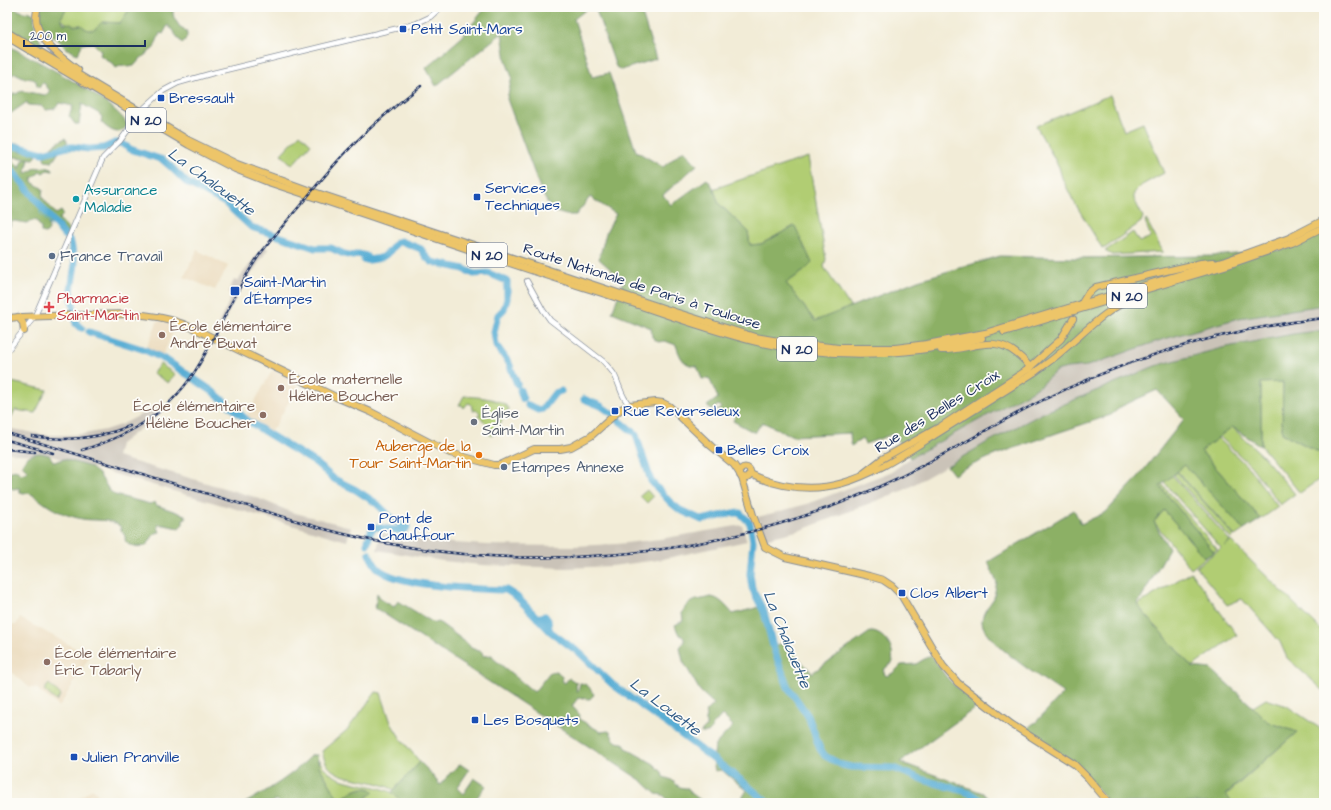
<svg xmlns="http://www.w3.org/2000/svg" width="1331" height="810" font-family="'Architects Daughter',sans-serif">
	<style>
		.built { fill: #ead9ba }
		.industrial { fill: #cac3b8 }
		.green { fill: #b1cd73; stroke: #667e68 }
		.forest { fill: #8cb065; stroke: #547062 }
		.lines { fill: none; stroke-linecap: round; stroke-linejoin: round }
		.stream { stroke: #58add4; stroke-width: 1 }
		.river { stroke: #58add4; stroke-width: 7 }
		.minor-casing { stroke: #868e9a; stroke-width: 6 }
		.major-casing { stroke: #868e9a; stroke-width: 8 }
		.minor { stroke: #fff; stroke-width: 4.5 }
		.major { stroke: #edc569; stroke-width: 6 }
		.rail-casing { stroke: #1b2f5e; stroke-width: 2.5 }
		.rail { stroke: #fdfcf7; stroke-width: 1; stroke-dasharray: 3; stroke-linecap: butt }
		.transit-dot { fill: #1a4fb4; stroke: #fdfcf7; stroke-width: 1.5 }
		.culture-dot { fill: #0f9aa8; stroke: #fdfcf7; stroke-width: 1.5 }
		.service-dot { fill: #5c6f8a; stroke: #fdfcf7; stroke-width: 1.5 }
		.health-dot { fill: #e0444e; stroke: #fdfcf7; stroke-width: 1.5 }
		.education-dot { fill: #8d6e63; stroke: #fdfcf7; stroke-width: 1.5 }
		.worship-dot { fill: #6b7280; stroke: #fdfcf7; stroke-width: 1.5 }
		.food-dot { fill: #e8710a; stroke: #fdfcf7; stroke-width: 1.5 }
		.labels { text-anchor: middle; stroke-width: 3.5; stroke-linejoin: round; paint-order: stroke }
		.shield { fill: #fdfcf7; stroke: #5f6c8c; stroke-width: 1 }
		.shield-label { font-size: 14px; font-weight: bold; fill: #1b2f5e }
		.transit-label { font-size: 15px; fill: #164399; stroke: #fdfcf7; text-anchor: start }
		.culture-label { font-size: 15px; fill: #0d838f; stroke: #fdfcf7; text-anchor: start }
		.service-label { font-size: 15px; fill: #4e5e75; stroke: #fdfcf7; text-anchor: start }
		.street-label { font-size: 15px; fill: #1b2f5e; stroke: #fdfcf7 }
		.health-label { font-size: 15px; fill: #be3a42; stroke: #fdfcf7; text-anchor: start }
		.education-label { font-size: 15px; fill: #785e54; stroke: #fdfcf7; text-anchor: start }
		.worship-label { font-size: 15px; fill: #5b616d; stroke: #fdfcf7; text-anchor: start }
		.food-label { font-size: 15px; fill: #c56008; stroke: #fdfcf7; text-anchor: end }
		.water-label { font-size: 16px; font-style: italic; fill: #305b87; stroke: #fdfcf7 }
	</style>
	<rect width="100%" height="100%" fill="#fdfcf7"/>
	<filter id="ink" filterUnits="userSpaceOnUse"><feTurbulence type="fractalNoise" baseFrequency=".025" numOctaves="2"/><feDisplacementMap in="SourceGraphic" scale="8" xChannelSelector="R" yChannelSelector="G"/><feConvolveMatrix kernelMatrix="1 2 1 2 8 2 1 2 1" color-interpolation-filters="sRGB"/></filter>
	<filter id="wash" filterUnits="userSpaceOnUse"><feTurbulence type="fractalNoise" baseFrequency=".012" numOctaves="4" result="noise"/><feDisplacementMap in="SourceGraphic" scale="16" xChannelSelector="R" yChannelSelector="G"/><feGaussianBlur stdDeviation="0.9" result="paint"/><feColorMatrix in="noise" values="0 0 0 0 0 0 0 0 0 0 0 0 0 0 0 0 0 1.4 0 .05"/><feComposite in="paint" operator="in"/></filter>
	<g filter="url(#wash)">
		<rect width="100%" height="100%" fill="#f2ecd7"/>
		<!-- built -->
		<g class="built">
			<path d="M197,250L228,266L215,290L184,277Z"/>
			<path d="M158,320L176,325L162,357L146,349Z"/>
			<path d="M273,369L296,381L294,384L298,386L275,426L269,433L246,417Z"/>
			<path d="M20,618L90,656L59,707L37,689L29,687L7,668V629L10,625H16Z"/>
			<path d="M93,788L103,803H72Z"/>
		</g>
		<!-- industrial -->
		<g class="industrial">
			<path d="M264,246L268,249L238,294L220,329L217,327L232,295L228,292L234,280L237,281Z"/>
			<path d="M1324,305V330L1293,334L1222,348L1155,366L1043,413L986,443L904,490L801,530L764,539L758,517L807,504L893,471L910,458L1037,388L1055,371L1067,368L1087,366L1161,340L1239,318Z"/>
			<path d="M152,409L162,412L120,444L117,457L255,497L291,512L351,527L347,541L49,455L16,454L7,452V428L46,435H66L84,434L105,430L123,424Z"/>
			<path d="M742,525L747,541L658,560L612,566L566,568L481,565L443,561L377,550L381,533L439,542L485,545L574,546L617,544L660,539Z"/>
		</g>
		<!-- green -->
		<g class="green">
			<path d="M64,7H131L120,23L102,22L94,30C89,31 85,29 81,25C72,26 66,25 61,18L66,9Z"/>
			<path d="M1110,95L1124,131L1143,123L1164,173L1142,185L1134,193V199L1143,217L1141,222L1105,248H1102L1073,200L1062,178L1059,167L1036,126Z"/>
			<path d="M300,134L311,144L292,165L281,154Z"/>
			<path d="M808,157L826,259L824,267L851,308L815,321L786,283L804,271L794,226L761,244L750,245L748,231L719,204L713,189Z"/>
			<path d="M1146,219L1163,252L1112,255L1105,251L1133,232L1139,242L1151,237L1145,222Z"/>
			<path d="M160,364L175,374L168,383L153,373Z"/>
			<path d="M7,381L47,390L35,413L15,410L7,426Z"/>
			<path d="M1261,382H1283L1282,433L1324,455V476L1300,493L1261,446Z"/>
			<path d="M464,396C477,397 502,398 509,409L492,436L489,434V432L485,431L490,429V427L478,416L480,413L477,410L473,411V409L471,408L472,407L471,404L468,403L464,408L462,405H459Z"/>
			<path d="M1232,427L1262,455L1295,494L1280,505L1251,466L1219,436Z"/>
			<path d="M1218,438L1249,468L1278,507L1261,519L1201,451Z"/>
			<path d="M1185,465L1244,530L1235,536L1177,471Z"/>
			<path d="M1177,472L1234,536L1231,539L1174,475Z"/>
			<path d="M1172,475L1230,541L1224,546L1231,541L1324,633V691L1287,658L1280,642L1242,599L1227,605L1196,567L1221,548L1164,482Z"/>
			<path d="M1162,484L1217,549L1214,552L1160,486Z"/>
			<path d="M647,490L653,497L647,503L640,496Z"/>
			<path d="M1164,510L1205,558L1191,569L1154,522Z"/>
			<path d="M1191,572L1237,635L1192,667L1137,605Z"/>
			<path d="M49,684L61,695L56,701L44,690Z"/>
			<path d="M376,692L381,693L391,723L401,739L420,762L394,790C377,779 346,781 332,770C326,765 324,759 322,751L347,730Z"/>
			<path d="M1266,699L1287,706L1324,731V803H1232L1226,795L1297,732L1268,722L1253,707Z"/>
			<path d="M319,760C332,787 367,781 391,792C394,794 397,797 400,800L398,803H372L365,799L371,789C359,785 349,794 339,800L319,766Z"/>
		</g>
		<!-- forest -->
		<g class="forest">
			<path d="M7,7C15,7 19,11 26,13L28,11L34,14L35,31L43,46L41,48L36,46L7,30Z"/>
			<path d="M40,7H64L66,9L61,18L64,24L70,23L74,26L81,25C91,34 94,30 102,22L120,23L131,7H174C171,16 175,19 180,27C189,30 189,38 182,43L168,25L163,34L160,33L154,48L140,59L134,66L128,67L122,65L116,68L113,64L100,55L101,51L93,43L82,44L79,52L77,54L66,48L57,39L45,32L40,20Z"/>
			<path d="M486,7H592L588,8L574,19L592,77L609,73L636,151L663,167L684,150L697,165L663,195L671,205L707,179L713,187L719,204L748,231L750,245L761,244L795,226L812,263L804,271L786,283L815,321L918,280L1000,256L1074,258L1212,256L1282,250L1301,244L1324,233V305L1239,318L1161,340L1087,366L1067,368L1056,371L1037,388L910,458L893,434L865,444L862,439L851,446L850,433L793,436L762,422L755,433L733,421L736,414L715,413L721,408L718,405L712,410L707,406L718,398L709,378L702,379L697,366C683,366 680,357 676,345L665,341L658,342L652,337L651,328L612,312L624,281L599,259L606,233L616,214L590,197L576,215H566L552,211L541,191L507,99L512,77L506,61L502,33L436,86L426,68L462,37Z"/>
			<path d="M595,7H640L656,59L621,70L616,67Z"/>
			<path d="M7,45C30,57 120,103 127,125C120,138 109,130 101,122L102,117L98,113L82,104L79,124H75L69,116L73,106L59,103C55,110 54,109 46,110L42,106L28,105L27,102L7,116V103L14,93L16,94L21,91L45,95L49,93L50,91L44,83H42L39,88L37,86L36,81L33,79L25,78L15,73L12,75L7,73Z"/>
			<path d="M65,138L67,141V144C59,149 58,155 52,162L45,161L44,157L52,146Z"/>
			<path d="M18,143L20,145L19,151H27L35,149L37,150L36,157L34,159L13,157L12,159L13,161L19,167L18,169H20L22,161L28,158L29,160L25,173H27L37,167L38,168L45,167L53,169V171L47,170L43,173L40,171L38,174L32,178V182L43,189L42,197L56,214L61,211L62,212L63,215L59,219C63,223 69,227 69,234L66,236C60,231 56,224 48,224L49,230L47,233H44L41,232V228L36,220L26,223L15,221L11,222L10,226H7V145Z"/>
			<path d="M1324,330V455L1282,433L1283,382L1261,383V446L1232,427L1201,451L1261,519L1244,530L1185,465L1160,486L1214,552L1205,558L1164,510L1154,522L1169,549L1137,605L1192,667L1211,669L1253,707L1268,722L1297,732L1226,794L1232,803H1109L1078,766L1025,730L1034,723H1035L1063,693C1046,681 983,642 982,622C982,612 989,606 994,598C995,594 995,587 997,583L988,562L1074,510L1081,524L1106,512L1135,481L1184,419L1157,390L1122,406L1111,415L1057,433L995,455L963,469L954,475L947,466L986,443L1043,413L1155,366L1222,348L1293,334Z"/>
			<path d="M40,453L49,455L54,462L64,459L90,467L99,474L109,490L115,495L150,504L155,502L156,505L185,515L186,518L183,519V524L179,528L159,524L158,527L160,532L155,533L146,546C142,547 129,547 126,542C124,538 127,536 121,530V527C111,518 94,521 82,519C69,516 57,512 47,505C42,502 37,497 31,494C28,492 24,494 20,492L19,488L13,489L9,487L10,476L7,475V472L16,470L21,474L27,472V470L22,465C26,456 31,454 40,453Z"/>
			<path d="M377,593L382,600L394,607L398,601L434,623L437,622L440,623L468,644L471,648L482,652L483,656L492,655L494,659L534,692L550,672L557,671L562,677L563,682L565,683L569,678L577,683L576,686L577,691H578L580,683H581C589,685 591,689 594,695L590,699L578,698L572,706L580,715L579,719L601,732L608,731L610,732C614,739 614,743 623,743L627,749L654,764L662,772L663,777C667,778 671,779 673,781C679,787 680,788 688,788L691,793L705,803H669L670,802L663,795L656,794L642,781L375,608Z"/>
			<path d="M711,597C720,598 727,607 733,614L763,606L775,645L785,643L812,673L870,632C879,631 889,641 891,649C893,653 892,658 893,662L883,670L885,675L888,676L894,672L901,665L916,664L931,655L947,678L954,685L981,704L900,762L983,793L992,803H739L747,790C738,784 731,778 722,770L715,771L712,757L714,755L715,745L733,726L722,715L712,726V729L708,733H701V732L706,727V719L707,717L706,712L714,704L700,691L683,661L680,648L684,641V638L678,633L675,625L683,621L682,613C689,598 697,601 711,597Z"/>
			<path d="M312,755H317L319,766L339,800C350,794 359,785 371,789L374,792L365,799L372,803H280L277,800L270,803H245C270,789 293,775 312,755Z"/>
			<path d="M420,762L428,770L440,785L452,771L453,772L460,764L469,770L457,788L463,794L474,778L486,786L474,801L475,803H398L400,800L392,792Z"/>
		</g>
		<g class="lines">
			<!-- stream -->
			<path class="stream" d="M40,204V213L51,227"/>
			<!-- river -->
			<g class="river">
				<path d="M7,146L19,147L43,153L67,147H73L89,149L104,148L115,143H121L130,149L163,160L171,167L186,182L225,203L251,227L315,248H331L344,254L353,256L358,254L366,256L368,260"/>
				<path d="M7,165L22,182L64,235H66L71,243L75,264L71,290L76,324L82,328"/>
				<path d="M364,260C371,260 381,259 387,254C392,250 394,242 401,241L421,249L427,258L432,262L464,269L474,274L488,273L507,281V299L504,309L498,315L494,332L496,345L509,363L517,384"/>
				<path d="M89,332L145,350L166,360L212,391L247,420L270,435L316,463L334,479L356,490L376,503L395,521L407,527L403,531L375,527L371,531L367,544"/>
				<path d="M520,390L523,399"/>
				<path d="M584,399L601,406L611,413"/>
				<path d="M528,405L538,410L542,409"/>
				<path d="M545,406L555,393L561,391"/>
				<path d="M615,417L632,431"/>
				<path d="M636,435L651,481L670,502L680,510L702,520L733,513H740L750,523L753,541L750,574L752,588L764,612L774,650L788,687L808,716L820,749L825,756L842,765L851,767L893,768L924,780L961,790L971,794L985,803"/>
				<path d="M369,554C372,560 375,567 381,571C406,587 476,589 506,590L517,597L551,632L581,654L612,684L651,713L666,723L742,781L768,803"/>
				<path d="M537,618L545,616L548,620L549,629"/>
			</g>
		</g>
	</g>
	<g filter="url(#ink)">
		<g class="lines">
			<defs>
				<g id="minor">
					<path d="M142,110L163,91L178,83L213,73L415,24L430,17L441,7"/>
					<path d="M527,281L543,310L550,320L603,361C607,366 612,370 615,376C620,386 622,399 630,405"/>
					<path d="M7,351L35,316L103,158L120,141L136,119"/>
				</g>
				<g id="major">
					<path d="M38,7C28,34 60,57 78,70"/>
					<path d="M7,32L188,140L237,164L308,190L675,312L755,337L785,342L839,348H895L927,344L985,333L1225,261L1289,238L1324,220"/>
					<path d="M7,37L189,145L235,169L268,182C374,217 480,254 586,288C642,305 696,327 753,341C828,359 907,357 982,338"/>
					<path d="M1083,301L1088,293L1096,287L1201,263L1213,262"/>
					<path d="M18,317L23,323L24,331"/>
					<path d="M7,318C33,316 58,316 84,315C124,314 157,311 195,329L336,397L371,412L450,453L494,465H500L534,449H560L571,447L591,436L621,409L630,405L656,402L663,403L669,406L711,446L734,465L740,474"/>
					<path d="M1004,332L1228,265L1292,243L1324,227"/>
					<path d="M941,350C970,351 992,333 1017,354C1022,358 1027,362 1030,368"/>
					<path d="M1027,370L1061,339L1073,319"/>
					<circle cx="745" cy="473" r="5.5"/>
					<path d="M864,473L882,459L941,426L1030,368"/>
					<path d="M750,474C826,509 875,472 938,433C970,413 1003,392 1035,372C1043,366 1052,360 1060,353C1084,333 1107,307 1137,297"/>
					<path d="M742,478L753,515L765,547L785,557L869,576L883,580L892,586L901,595L943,666L958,683L1011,724L1074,764L1088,778L1109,803"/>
				</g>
			</defs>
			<!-- minor casing -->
			<use href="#minor" class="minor-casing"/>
			<!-- major casing -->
			<use href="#major" class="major-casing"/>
			<!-- minor -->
			<use href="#minor" class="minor"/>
			<!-- major -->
			<use href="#major" class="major"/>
			<defs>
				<g id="rail">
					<path d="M7,433L317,527C507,580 718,564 896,479C946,455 992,425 1041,401C1130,357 1225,329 1324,318"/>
					<path d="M32,436C66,442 98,439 130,426"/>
					<path d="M7,440L53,453"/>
					<path d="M7,449L35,452"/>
					<path d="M82,450C133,435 173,410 200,363C221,327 236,288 260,254C272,239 284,224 297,209C314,189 331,167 350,148C372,125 396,105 421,86"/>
				</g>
			</defs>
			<!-- rail casing -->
			<use href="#rail" class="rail-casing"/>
			<!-- rail -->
			<use href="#rail" class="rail"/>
		</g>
	</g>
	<!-- markers -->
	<g class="transit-dot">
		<rect x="399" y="25" width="8" height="8" rx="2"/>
		<rect x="157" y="94" width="8" height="8" rx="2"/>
		<rect x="473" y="193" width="8" height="8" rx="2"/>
		<rect x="230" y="286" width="10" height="10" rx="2"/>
		<rect x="611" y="407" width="8" height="8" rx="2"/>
		<rect x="715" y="446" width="8" height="8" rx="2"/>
		<rect x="367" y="523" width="8" height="8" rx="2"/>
		<rect x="898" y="589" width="8" height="8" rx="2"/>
		<rect x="471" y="716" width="8" height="8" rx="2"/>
		<rect x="70" y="753" width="8" height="8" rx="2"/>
	</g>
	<circle class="culture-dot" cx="76" cy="199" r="4"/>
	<g class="service-dot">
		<circle cx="52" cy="256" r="4"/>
		<circle cx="504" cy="467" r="4"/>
	</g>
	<path class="health-dot" d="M47 301h4v4h4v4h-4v4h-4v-4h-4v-4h4z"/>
	<g class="education-dot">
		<circle cx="162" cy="335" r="4"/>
		<circle cx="281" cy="388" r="4"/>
		<circle cx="263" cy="415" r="4"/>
		<circle cx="47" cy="662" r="4"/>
	</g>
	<circle class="worship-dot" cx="474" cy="422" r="4"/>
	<circle class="food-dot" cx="479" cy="455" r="4"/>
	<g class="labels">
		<!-- shield labels -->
		<g class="shield">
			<rect x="126" y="108" width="40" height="24" rx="3"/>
			<rect x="467" y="243" width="40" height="24" rx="3"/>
			<rect x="1107" y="284" width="40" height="24" rx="3"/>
			<rect x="777" y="337" width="40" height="24" rx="3"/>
		</g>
		<g class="shield-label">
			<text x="146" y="125">N 20</text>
			<text x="487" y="260">N 20</text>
			<text x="1127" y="301">N 20</text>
			<text x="797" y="354">N 20</text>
		</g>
		<!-- transit labels -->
		<g class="transit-label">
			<text x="411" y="34">Petit Saint-Mars</text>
			<text x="169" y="103">Bressault</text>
			<text x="485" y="193">Services<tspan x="485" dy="17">Techniques</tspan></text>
			<text x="244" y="287">Saint-Martin<tspan x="244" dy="17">d'Étampes</tspan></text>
			<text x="623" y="416">Rue Reverseleux</text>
			<text x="727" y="455">Belles Croix</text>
			<text x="379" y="523">Pont de<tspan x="379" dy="17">Chauffour</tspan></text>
			<text x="910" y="598">Clos Albert</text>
			<text x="483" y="725">Les Bosquets</text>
			<text x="82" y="762">Julien Pranville</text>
		</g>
		<!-- culture labels -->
		<g class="culture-label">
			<text x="84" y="195">Assurance<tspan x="84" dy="17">Maladie</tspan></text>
		</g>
		<!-- service labels -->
		<g class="service-label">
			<text x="60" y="261">France Travail</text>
			<text x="512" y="472">Etampes Annexe</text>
		</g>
		<!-- street labels -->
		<g class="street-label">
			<text transform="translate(642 286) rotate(18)" y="5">Route Nationale de Paris à Toulouse</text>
			<text transform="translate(937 411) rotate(-32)" y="5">Rue des Belles Croix</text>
		</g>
		<!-- health labels -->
		<g class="health-label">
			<text x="57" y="303">Pharmacie<tspan x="57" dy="17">Saint-Martin</tspan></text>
		</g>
		<!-- education labels -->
		<g class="education-label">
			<text x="170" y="331">École élémentaire<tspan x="170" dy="17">André Buvat</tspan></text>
			<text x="289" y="384">École maternelle<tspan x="289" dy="17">Hélène Boucher</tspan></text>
			<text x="255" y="411" text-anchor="end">École élémentaire<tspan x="255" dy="17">Hélène Boucher</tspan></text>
			<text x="55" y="658">École élémentaire<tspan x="55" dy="17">Éric Tabarly</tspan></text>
		</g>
		<!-- worship labels -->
		<g class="worship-label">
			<text x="482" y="418">Église<tspan x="482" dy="17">Saint-Martin</tspan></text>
		</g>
		<!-- food labels -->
		<g class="food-label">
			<text x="471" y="451">Auberge de la<tspan x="471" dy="17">Tour Saint-Martin</tspan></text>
		</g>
		<!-- water labels -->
		<g class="water-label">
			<text transform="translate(212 181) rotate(36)" y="6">La Chalouette</text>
			<text transform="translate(788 639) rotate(68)" y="6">La Chalouette</text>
			<text transform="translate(666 706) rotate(37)" y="6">La Louette</text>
		</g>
	</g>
	<!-- margin -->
	<rect width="1331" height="810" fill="none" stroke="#fdfcf7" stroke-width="24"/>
	<!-- scale -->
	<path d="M24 40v6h121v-6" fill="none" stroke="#1b2f5e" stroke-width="2"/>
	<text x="30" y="40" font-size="12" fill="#1b2f5e" stroke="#fdfcf7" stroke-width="3" paint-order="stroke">200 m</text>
</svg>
